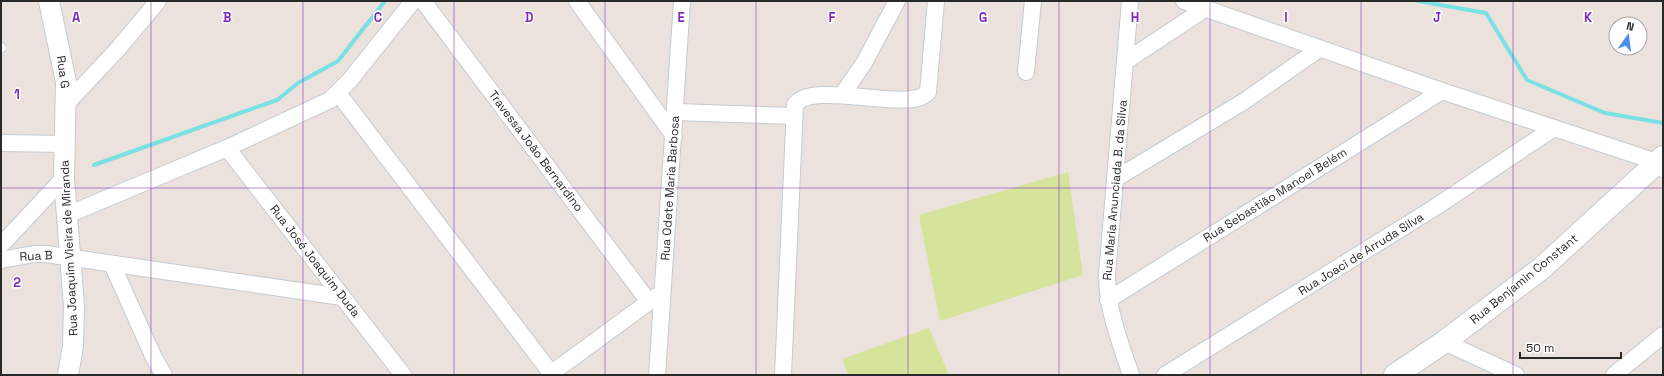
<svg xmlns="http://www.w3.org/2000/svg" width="1664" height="376" font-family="'Space Grotesk',sans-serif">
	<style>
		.pitch { fill: #d5e39b }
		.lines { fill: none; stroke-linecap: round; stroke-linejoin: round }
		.stream { stroke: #79e0e4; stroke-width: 4 }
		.service-casing { stroke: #c5cbd2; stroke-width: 10 }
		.minor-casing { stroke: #c5cbd2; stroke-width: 18 }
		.tertiary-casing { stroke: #c5cbd2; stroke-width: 22 }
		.secondary-casing { stroke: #c5cbd2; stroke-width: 24 }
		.service { stroke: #fff; stroke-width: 8 }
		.minor { stroke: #fff; stroke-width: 16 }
		.tertiary { stroke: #fff; stroke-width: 20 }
		.secondary { stroke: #fff; stroke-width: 22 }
		.grid { fill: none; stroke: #7b2cbf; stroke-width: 1; stroke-opacity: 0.55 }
		.labels { text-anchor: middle; stroke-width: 3; stroke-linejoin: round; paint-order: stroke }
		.street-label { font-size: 12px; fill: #2a2a2a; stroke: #fff }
		.grid-label { font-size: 13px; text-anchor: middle; font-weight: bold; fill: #7b2cbf; stroke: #fff; stroke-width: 3; stroke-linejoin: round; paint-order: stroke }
	</style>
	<rect width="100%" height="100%" fill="#ebe2dd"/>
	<!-- pitch -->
	<g class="pitch">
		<path d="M1068,172L1083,275L940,321L919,215Z"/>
		<path d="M929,328L949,375H848L842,359Z"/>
	</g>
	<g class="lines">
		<!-- stream -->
		<g class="stream">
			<path d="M1418,1L1486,13L1527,80L1605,113L1663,123"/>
			<path d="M94,165L277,100L298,83L338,61L385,1"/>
		</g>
		<defs>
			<path id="service" d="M1,47L2,48"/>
			<g id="minor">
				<path d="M423,1L649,302"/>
				<path d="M577,1L674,136"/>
				<path d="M1130,1L1107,275C1107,310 1120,342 1131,375"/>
				<path d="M1184,1L1442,91L1657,162L1663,169"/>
				<path d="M1126,61L1206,8"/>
				<path d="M1026,72L1033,1"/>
				<path d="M338,93L551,373"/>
				<path d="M842,95L864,63L897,1"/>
				<path d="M66,104L117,50L158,1"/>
				<path d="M676,112L793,116"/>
				<path d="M1,143L64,144"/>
				<path d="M227,148L403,375"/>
				<path d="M1115,179L1243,102L1319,49"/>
				<path d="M67,215L227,148L330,100L350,80L413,1"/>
				<path d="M1,245L64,178"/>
				<path d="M1,260L34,254H46L342,297"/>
				<path d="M112,264L154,358L164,375"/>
				<path d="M1108,300L1442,91"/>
				<path d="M1444,342L1516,375"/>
				<path d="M549,375L657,296"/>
				<path d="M657,375L682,1"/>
				<path d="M783,375L795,105C811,79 911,114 928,92L936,1"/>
				<path d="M1165,375L1434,208L1554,128"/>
				<path d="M1614,375L1663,335"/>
			</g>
			<path id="tertiary" d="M49,1L66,82L64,178L74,306L73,346L68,375"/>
			<path id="secondary" d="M1395,375L1444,342L1542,268L1663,157"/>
		</defs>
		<!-- service casing -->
		<use href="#service" class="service-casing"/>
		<!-- minor casing -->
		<use href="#minor" class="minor-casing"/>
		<!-- tertiary casing -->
		<use href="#tertiary" class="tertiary-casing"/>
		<!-- secondary casing -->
		<use href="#secondary" class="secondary-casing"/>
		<!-- service -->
		<use href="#service" class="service"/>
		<!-- minor -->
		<use href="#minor" class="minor"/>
		<!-- tertiary -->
		<use href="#tertiary" class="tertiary"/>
		<!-- secondary -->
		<use href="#secondary" class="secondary"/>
	</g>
	<!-- grid -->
	<path class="grid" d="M151,1V375M303,1V375M454,1V375M605,1V375M756,1V375M908,1V375M1059,1V375M1210,1V375M1361,1V375M1513,1V375M1,188H1663"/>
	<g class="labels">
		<!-- street labels -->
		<g class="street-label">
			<text transform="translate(63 72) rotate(82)" y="4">Rua G</text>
			<text transform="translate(536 151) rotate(53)" y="4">Travessa João Bernardino</text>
			<text transform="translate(670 188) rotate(-86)" y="4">Rua Odete Maria Barbosa</text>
			<text transform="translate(1115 190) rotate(-85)" y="4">Rua Maria Anunciada B. da Silva</text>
			<text transform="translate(1275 195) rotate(-32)" y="4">Rua Sebastião Manoel Belém</text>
			<text transform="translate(69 248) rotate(-93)" y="4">Rua Joaquim Vieira de Miranda</text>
			<text transform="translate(1361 254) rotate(-32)" y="4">Rua Joaci de Arruda Silva</text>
			<text transform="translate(36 256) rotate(-3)" y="4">Rua B</text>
			<text transform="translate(315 261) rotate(52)" y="4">Rua José Joaquim Duda</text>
			<text transform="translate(1524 279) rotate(-39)" y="4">Rua Benjamin Constant</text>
		</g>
	</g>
	<g class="grid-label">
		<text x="76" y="22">A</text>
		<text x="227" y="22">B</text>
		<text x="378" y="22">C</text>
		<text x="529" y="22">D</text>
		<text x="681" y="22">E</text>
		<text x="832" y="22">F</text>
		<text x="983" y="22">G</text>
		<text x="1135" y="22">H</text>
		<text x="1286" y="22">I</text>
		<text x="1437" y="22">J</text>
		<text x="1588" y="22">K</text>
		<text x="17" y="99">1</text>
		<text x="17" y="287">2</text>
	</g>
	<!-- border -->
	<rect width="1664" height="376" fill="none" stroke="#2a2a2a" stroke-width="4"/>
	<!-- north arrow -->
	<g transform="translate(1628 36) rotate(14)"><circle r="19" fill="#ffffff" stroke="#aaaaaa"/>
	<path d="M0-3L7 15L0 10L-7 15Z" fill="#4b8dea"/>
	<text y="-6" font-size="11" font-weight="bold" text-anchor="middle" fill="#2a2a2a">N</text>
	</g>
	<!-- scale -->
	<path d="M1520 352v6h101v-6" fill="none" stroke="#2a2a2a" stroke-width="2"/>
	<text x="1526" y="352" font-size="12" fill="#2a2a2a" stroke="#ffffff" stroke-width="3" paint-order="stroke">50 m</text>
</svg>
